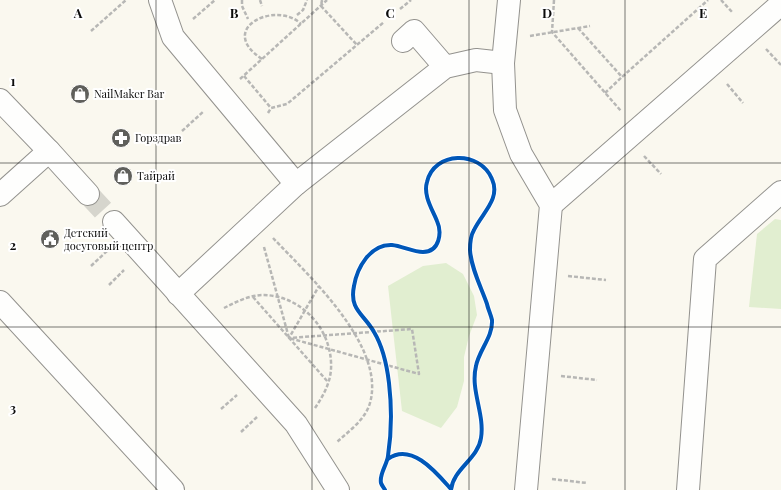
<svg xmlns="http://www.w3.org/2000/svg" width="781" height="490" font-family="'Playfair Display',serif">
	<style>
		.green { fill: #e1eed0 }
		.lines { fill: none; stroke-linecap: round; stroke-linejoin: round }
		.minor-tunnel { stroke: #d6d5cd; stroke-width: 22; stroke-dasharray: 22 11; stroke-linecap: butt }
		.minor-casing { stroke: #93928e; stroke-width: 24 }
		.path { stroke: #b7b7b5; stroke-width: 2.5; stroke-dasharray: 4 2; stroke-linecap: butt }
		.minor { stroke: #fefefd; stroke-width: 22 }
		.cycleway-casing { stroke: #fff; stroke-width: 6 }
		.cycleway { stroke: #0057b8; stroke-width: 4 }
		.grid { fill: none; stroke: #0c0c0c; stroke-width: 1; stroke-opacity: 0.55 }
		.labels { text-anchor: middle; stroke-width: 4; stroke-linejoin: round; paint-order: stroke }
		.poi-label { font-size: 11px; fill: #0c0c0c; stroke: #fff; text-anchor: start }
		.grid-label { font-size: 13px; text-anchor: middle; font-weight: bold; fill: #0c0c0c; stroke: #fff; stroke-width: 4; stroke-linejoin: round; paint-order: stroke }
	</style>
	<rect width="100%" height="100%" fill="#faf8ef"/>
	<!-- green -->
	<g class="green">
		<path d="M775,219L781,220V309L749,307L757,234Z"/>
		<path d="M446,263L463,274L474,296L477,315L469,336L464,357V381L457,407L441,428L402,411L388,286L423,266Z"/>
	</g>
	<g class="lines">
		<!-- minor-tunnel -->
		<path class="minor-tunnel" d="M88,194L114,222"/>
		<defs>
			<g id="minor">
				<path d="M160,0L173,37L296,184"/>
				<path d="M509,0L503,63L505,110L521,154L551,205L526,490"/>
				<path d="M403,41L414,31L445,67"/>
				<path d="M0,100L49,151L0,195"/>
				<path d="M49,151L88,194"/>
				<path d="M551,205L781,4"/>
				<path d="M114,222L296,424L338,490"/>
				<path d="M178,294L296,184L445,67L476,60L503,63"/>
				<path d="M0,302L173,490"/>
				<path d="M688,490L705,259L781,192"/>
			</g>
		</defs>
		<!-- minor casing -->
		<use href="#minor" class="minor-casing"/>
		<!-- path -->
		<g class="path">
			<path d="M242,0V6L248,19"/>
			<path d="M260,0L262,6"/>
			<path d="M322,0L321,6L357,45"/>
			<path d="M554,0L552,32L621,111"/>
			<path d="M721,0L733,13"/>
			<path d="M400,9L411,0"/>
			<path d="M297,15L303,10L307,0"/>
			<path d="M193,19L215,0"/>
			<path d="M578,28L622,77L708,0"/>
			<path d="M91,31L126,0"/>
			<path d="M530,36L590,26"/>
			<path d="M766,49L781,65"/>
			<path d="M262,59C215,28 277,0 301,24"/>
			<path d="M244,76L271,108"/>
			<path d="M240,79L327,0"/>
			<path d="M727,84L743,103"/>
			<path d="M605,93L622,77"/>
			<path d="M268,113L271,108L287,104L384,22"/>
			<path d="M182,131L204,111"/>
			<path d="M644,156L661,174"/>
			<path d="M273,238C309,276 386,346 370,403C365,420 349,431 337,442"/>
			<path d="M264,247L289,338L419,374L412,329L289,338L319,286"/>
			<path d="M91,266L107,251"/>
			<path d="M568,276L606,280"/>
			<path d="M109,285L124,270"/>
			<path d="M253,297L328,382"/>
			<path d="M224,308C236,302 249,295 264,295C303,296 333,331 331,369C330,384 323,396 315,408"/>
			<path d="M561,376L597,380"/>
			<path d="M221,409L237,395"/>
			<path d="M241,432L257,417"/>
			<path d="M552,479L587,483"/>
		</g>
		<!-- minor -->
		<use href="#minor" class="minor"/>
		<defs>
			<g id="cycleway">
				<path d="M388,459C411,442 436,472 450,488"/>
				<path d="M385,490C384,488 382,486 381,483C379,474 387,465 388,456C392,430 392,409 389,383C387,366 383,347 374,332C364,314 349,310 354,286C357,268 370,244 392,245C402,246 413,252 423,252C440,252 442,232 437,221C432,209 423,195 427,182C434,151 480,150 492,179C501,199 482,213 474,230C471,235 470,244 470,250C471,268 481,287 487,304C488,309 491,315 492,320C493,337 479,350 476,366C470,390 485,414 481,438C478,459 453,469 451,490"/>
			</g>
		</defs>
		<!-- cycleway casing -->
		<use href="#cycleway" class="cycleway-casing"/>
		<!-- cycleway -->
		<use href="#cycleway" class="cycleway"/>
	</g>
	<!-- grid -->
	<path class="grid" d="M156,0V490M312,0V490M469,0V490M625,0V490M0,163H781M0,327H781"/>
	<!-- icons -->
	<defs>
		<symbol id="shop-disc" viewBox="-11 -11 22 22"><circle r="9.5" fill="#5f5f5b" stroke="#fff"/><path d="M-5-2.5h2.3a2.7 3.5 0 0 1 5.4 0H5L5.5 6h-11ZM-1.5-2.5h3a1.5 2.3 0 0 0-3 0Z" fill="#fff"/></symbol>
		<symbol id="pharmacy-disc" viewBox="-11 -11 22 22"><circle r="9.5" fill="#5f5f5b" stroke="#fff"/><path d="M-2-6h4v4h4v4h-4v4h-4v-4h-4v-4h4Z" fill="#fff"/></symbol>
		<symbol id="civic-disc" viewBox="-11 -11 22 22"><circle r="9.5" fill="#5f5f5b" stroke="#fff"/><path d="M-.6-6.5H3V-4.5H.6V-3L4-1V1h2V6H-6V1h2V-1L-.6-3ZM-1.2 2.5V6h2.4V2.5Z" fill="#fff"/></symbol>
	</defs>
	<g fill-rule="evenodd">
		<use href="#shop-disc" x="69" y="83" width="22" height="22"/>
		<use href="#pharmacy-disc" x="110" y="127" width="22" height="22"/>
		<use href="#shop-disc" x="112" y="165" width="22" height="22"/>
		<use href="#civic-disc" x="39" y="228" width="22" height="22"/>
	</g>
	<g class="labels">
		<!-- poi labels -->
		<g class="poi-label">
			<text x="94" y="98">NailMaker Bar</text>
			<text x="135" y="142">Горздрав</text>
			<text x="137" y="180">Тайрай</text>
			<text x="64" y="237">Детский<tspan x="64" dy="13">досуговый центр</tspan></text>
		</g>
	</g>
	<g class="grid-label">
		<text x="78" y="18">A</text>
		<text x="234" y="18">B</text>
		<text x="390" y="18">C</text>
		<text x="547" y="18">D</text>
		<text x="703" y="18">E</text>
		<text x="13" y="86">1</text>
		<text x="13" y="250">2</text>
		<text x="13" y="413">3</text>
	</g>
</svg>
